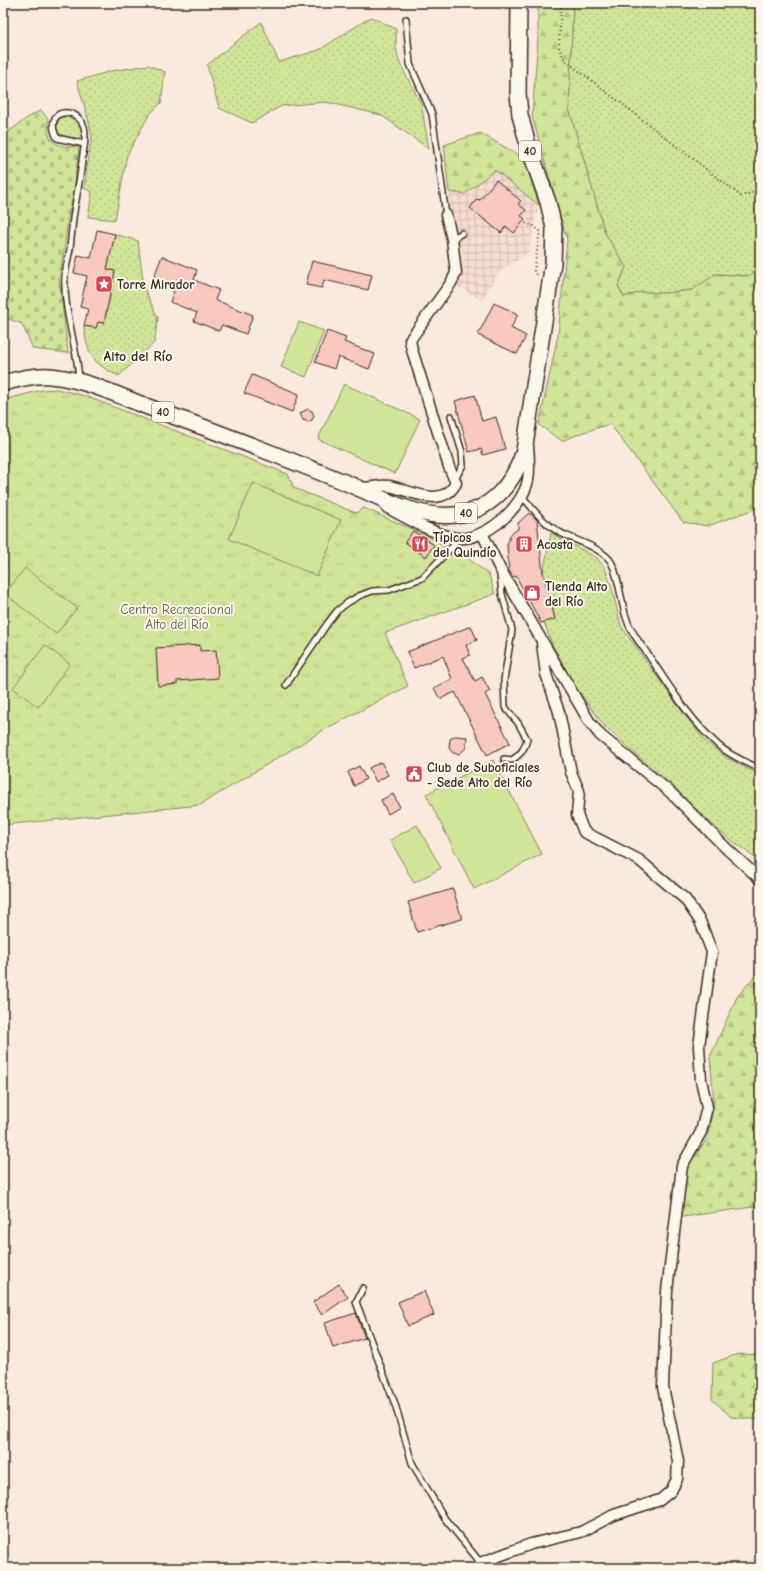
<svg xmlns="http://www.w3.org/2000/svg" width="763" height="1571" font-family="'Comic Neue',sans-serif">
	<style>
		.industrial { fill: url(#industrial-grid) }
		.grass { fill: url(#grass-dots); stroke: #86885c }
		.forest { fill: url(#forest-firs); stroke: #86885c }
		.cemetery { fill: url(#cemetery-stones); stroke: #86885c }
		.park { fill: url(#park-tufts); stroke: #86885c }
		.pitch { fill: #d0e599; stroke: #86885c }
		.building { fill: #f8c9be; stroke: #3b2a1e }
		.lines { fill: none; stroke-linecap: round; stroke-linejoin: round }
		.lane-casing { stroke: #3b2a1e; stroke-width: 8 }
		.street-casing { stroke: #3b2a1e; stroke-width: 13 }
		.primary-casing { stroke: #3b2a1e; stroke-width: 18 }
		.path { stroke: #3b2a1e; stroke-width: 2; stroke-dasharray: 1 3; stroke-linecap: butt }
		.lane { stroke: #fbf7ec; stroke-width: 5 }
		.street { stroke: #fbf7ec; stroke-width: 10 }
		.primary { stroke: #fbf7ec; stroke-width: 15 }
		.labels { text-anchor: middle; stroke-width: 4; stroke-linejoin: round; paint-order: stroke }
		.shield { fill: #fbf7ec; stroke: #75685c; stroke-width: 1 }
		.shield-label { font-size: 12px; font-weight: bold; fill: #3b2a1e }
		.poi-label { font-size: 13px; font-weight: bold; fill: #3b2a1e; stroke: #fbf7ec; text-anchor: start }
		.park-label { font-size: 13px; fill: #60593d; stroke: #fbf7ec }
		.neighbourhood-label { font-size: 14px; font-weight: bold; fill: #3b2a1e; stroke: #fbf7ec }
	</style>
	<defs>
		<pattern id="industrial-grid" width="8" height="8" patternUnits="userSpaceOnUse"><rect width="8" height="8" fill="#f5dbd0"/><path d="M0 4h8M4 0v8" fill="none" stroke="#d3bcb2"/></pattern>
		<pattern id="grass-dots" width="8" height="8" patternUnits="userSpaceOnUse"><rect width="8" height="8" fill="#d0e599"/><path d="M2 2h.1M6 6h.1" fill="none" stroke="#b4c583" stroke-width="1.8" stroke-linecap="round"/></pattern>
		<pattern id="forest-firs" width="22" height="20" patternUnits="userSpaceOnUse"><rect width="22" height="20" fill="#d0e599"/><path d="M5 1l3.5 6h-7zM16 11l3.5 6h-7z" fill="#b4c583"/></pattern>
		<pattern id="cemetery-stones" width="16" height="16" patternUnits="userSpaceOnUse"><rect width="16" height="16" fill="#d0e599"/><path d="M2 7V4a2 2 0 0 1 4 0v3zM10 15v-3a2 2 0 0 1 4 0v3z" fill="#b4c583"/></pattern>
		<pattern id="park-tufts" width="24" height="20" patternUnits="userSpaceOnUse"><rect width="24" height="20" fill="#d0e599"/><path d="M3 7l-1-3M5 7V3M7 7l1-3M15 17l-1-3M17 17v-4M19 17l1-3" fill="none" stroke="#b4c583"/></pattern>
	</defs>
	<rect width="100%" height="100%" fill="#fae9de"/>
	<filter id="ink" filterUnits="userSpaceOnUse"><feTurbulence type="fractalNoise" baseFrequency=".025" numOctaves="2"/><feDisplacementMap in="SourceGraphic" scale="8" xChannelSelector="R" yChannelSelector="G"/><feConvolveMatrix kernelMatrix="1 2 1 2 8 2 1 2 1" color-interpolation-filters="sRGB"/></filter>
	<g filter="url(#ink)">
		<!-- industrial -->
		<path class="industrial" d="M495,170L539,205L528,253L500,271L482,300L457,286L461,276L463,258L459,241L455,231L449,206V192L465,194Z"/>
		<!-- grass -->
		<g class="grass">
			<path d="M573,3H760V261L751,276L716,274L692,290L665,293L641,292L624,297L618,286L626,267L605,233L569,109Z"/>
			<path d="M371,17L396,29V48L400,64L421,103L429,149L381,115L326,102L281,106L252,123L219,108L207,65L261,22L279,62L319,50Z"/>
			<path d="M148,65L165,72L161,103L149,115L127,155L115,220L88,217L92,192L84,188L92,136L88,118L77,81L111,71Z"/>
			<path d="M63,117C76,118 83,123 82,138C72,138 65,138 57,132C56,125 57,121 63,117Z"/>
			<path d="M115,234L138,241L144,288L158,318L154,343L119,376C93,364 87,355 84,326L96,328L98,322L104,323L115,271L107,269Z"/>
			<path d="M551,533L597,558L605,568L612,588L621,626L678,706L704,740L725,757L760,775V862L718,830L651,767L606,728L576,688L552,644L544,622L555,619L543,573Z"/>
		</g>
		<!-- forest -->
		<g class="forest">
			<path d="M538,3H573L569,109L605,233L626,267L618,286L624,297L641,292L665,293L692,290L716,274L751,276L760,261V507L708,526L683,522L610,424L584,432L562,441L539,425L558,335L567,240L532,116L538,38Z"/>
			<path d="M480,133L524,158L539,205L495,170L465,194L449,192L444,145Z"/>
			<path d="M760,970V1206L682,1217L685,1170L707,1139L714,1103L710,1057L737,997Z"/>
			<path d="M738,1354L760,1355V1420L731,1417L712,1399L713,1363Z"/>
		</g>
		<!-- cemetery -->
		<path class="cemetery" d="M41,110L48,119C46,146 57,146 79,147L74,191L68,217L64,251L59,278L68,353L33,349L22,324L3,317V150L7,133L27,118Z"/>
		<!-- park -->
		<path class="park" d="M57,389L85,396L288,474L294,488L356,513L364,508L434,539L444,546L464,555L489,575L495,594L385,633L408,686L327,728L200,805L3,825V400L42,390Z"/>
		<!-- pitch -->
		<g class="pitch">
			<path d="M299,322L324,331L306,377L281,367Z"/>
			<path d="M344,384L420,419L395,474L318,439Z"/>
			<path d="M253,483L341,520L317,576L229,539Z"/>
			<path d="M25,568L77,608L56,634L5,594Z"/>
			<path d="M45,645L70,664L38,707L13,688Z"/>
			<path d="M493,760L542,854L474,889L426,794Z"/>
			<path d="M417,825L441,868L414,883L390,840Z"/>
		</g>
		<!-- building -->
		<g class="building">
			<path d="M496,180L521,201L518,204L526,210L521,216L525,219L514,233L506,226L501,233L470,208L477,199L480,200Z"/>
			<path d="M97,230L115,234L107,269L115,271L104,323L98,322L96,328L84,326L88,309L80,307L87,276L74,273L78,255L91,258Z"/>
			<path d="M162,256L197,270L194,280L219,290L215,300L253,315L246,334L222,325L219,331L194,321L197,313L170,302L174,291L152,282Z"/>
			<path d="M312,261L372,275L368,290L324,280L322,288L306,285Z"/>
			<path d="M494,303L518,314L511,328L526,336L517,354L478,335Z"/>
			<path d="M327,331L346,338L344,342L375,354L369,369L338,357L334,369L315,362Z"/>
			<path d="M252,375L299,394L292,412L244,393Z"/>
			<path d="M475,395L482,421L496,417L505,449L483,455L481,449L469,452L455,401Z"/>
			<path d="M308,409L312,411L314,416L312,420L308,422L303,420L300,413Z"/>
			<path d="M529,513L537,520L543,573L555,619L541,623L516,576L514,577L509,571L507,545L508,542L511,534L518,529V523Z"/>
			<path d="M413,531L434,545L426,557L405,542Z"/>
			<path d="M471,626L477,640L466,645L470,655L463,658L475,681L482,677L490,691L485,694L510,743L487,755L455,692L440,699L434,688L452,679L443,656L414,668L407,652Z"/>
			<path d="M200,645V651L216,650L218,678L177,681V684L158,686L156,648Z"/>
			<path d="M455,736L467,737L466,748L459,754L453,753L449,748L450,739Z"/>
			<path d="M381,762L388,775L376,782L369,768Z"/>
			<path d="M359,766L366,779L354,786L348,772Z"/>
			<path d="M393,794L400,807L388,814L381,800Z"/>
			<path d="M453,889L462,919L417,932L408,902Z"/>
			<path d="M339,1284L348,1297L322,1315L313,1302Z"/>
			<path d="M424,1291L434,1315L408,1326L398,1302Z"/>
			<path d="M356,1313L365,1338L333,1348L325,1323Z"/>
		</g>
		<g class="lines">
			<defs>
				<g id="lane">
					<path d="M406,19L410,64L432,114L446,215"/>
					<path d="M452,239L462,233"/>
					<path d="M79,379C77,346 63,309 65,276C66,267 68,258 70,249C71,239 72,228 73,218C76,199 80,180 82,161C83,153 85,145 85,137C87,104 40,105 57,138L84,144"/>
					<path d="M451,416L462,452L463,465L455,479"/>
					<path d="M522,496C533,509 543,523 559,532C575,541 596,545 609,559C618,569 621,603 626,617C630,632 641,644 649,656C670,687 690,720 718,745C730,756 746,762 760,769"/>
					<path d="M500,574L502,594L512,630L504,680L505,707L518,723L527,739C524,750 521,754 512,760L504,759"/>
					<path d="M286,685L327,624L337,611L347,603L359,596L372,591L389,590L422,578L452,547L458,538"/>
					<path d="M363,1288L356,1302L395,1404L412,1463L445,1519L485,1568"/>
				</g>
				<g id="street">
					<path d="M361,488C370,488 380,485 389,486C410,490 442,510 456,483L449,467L412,350L410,340L451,283L456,273L452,239L446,215"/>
					<path d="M386,507C407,518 433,534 456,538C485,542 523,507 528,480C530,469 529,457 528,446"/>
					<path d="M482,533L500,569L589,721L600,735L670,792L728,850L760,879"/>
					<path d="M480,1563L531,1544L581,1532L614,1515L660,1500L671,1491L677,1479L678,1461L663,1387L667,1291L682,1166L701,1132L707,1107L701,1080L699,1046L712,952L700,921L685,899L639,860L584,832L577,815L579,791L571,772L559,712L546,674L542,643"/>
				</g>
				<path id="primary" d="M3,383C19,379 34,375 50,376C85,379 119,396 151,408C218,432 283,457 349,484C382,498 418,519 455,515C491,511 514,483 524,451L553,263L554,228L548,202L528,145L520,115L518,93L519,3"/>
			</defs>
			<!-- lane casing -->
			<use href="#lane" class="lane-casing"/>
			<!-- street casing -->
			<use href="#street" class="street-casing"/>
			<!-- primary casing -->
			<use href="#primary" class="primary-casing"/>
			<!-- path -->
			<g class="path">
				<path d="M561,3L559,48L565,60L741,196L758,191L760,186"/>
				<path d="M522,222L534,226L540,231L534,271L537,277"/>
			</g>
			<!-- lane -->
			<use href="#lane" class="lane"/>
			<!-- street -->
			<use href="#street" class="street"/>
			<!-- primary -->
			<use href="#primary" class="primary"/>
		</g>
	</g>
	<!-- icons -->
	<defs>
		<symbol id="sight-square" viewBox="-11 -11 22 22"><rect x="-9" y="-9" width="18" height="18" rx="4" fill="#d1495b" stroke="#fbf7ec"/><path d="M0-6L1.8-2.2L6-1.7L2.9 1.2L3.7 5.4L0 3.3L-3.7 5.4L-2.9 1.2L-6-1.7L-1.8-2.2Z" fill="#fff"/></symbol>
		<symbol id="restaurant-square" viewBox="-11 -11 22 22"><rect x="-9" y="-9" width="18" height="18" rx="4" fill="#d1495b" stroke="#fbf7ec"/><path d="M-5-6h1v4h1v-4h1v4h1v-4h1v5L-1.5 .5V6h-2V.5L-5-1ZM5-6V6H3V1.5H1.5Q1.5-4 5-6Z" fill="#fff"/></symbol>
		<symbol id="building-square" viewBox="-11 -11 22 22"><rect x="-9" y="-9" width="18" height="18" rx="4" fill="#d1495b" stroke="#fbf7ec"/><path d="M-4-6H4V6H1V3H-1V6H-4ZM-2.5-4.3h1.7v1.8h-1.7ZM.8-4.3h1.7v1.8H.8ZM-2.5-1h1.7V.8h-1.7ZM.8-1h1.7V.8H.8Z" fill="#fff"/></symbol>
		<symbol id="shop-square" viewBox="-11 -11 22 22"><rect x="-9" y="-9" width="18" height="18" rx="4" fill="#d1495b" stroke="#fbf7ec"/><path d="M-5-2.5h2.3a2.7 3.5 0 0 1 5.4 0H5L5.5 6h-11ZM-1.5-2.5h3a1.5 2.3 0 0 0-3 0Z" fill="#fff"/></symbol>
		<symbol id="civic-square" viewBox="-11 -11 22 22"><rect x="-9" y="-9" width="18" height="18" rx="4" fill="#d1495b" stroke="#fbf7ec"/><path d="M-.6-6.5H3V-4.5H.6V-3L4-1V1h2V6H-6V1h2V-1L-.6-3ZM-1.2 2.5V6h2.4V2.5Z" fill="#fff"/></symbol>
	</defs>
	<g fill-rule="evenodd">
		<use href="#sight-square" x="94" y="274" width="20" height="20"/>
		<use href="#restaurant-square" x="410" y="534" width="20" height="20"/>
		<use href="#building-square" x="514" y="534" width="20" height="20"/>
		<use href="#shop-square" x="522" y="583" width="20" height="20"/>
		<use href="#civic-square" x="404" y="764" width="20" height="20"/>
	</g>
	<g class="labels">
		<!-- shield labels -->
		<g class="shield">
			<rect x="519" y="141" width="22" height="20" rx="3"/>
			<rect x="152" y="402" width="22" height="20" rx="3"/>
			<rect x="455" y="503" width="22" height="20" rx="3"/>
		</g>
		<g class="shield-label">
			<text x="530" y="155">40</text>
			<text x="163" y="416">40</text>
			<text x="466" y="517">40</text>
		</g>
		<!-- poi labels -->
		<g class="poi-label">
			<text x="117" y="289">Torre Mirador</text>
			<text x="433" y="542">Típicos<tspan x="433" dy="15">del Quindío</tspan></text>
			<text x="537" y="549">Acosta</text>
			<text x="545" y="591">Tienda Alto<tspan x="545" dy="15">del Río</tspan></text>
			<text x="427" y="772">Club de Suboficiales<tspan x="427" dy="15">- Sede Alto del Río</tspan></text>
		</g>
		<!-- park labels -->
		<g class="park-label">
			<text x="177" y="614">Centro Recreacional<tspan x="177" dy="15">Alto del Río</tspan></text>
		</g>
		<!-- neighbourhood labels -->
		<g class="neighbourhood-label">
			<text x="138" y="361">Alto del Río</text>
		</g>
	</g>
	<!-- margin -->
	<rect width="763" height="1571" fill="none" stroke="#fbf7ec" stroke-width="16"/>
	<rect x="8" y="8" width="747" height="1555" fill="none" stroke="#3b2a1e" stroke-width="1.5" filter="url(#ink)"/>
</svg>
